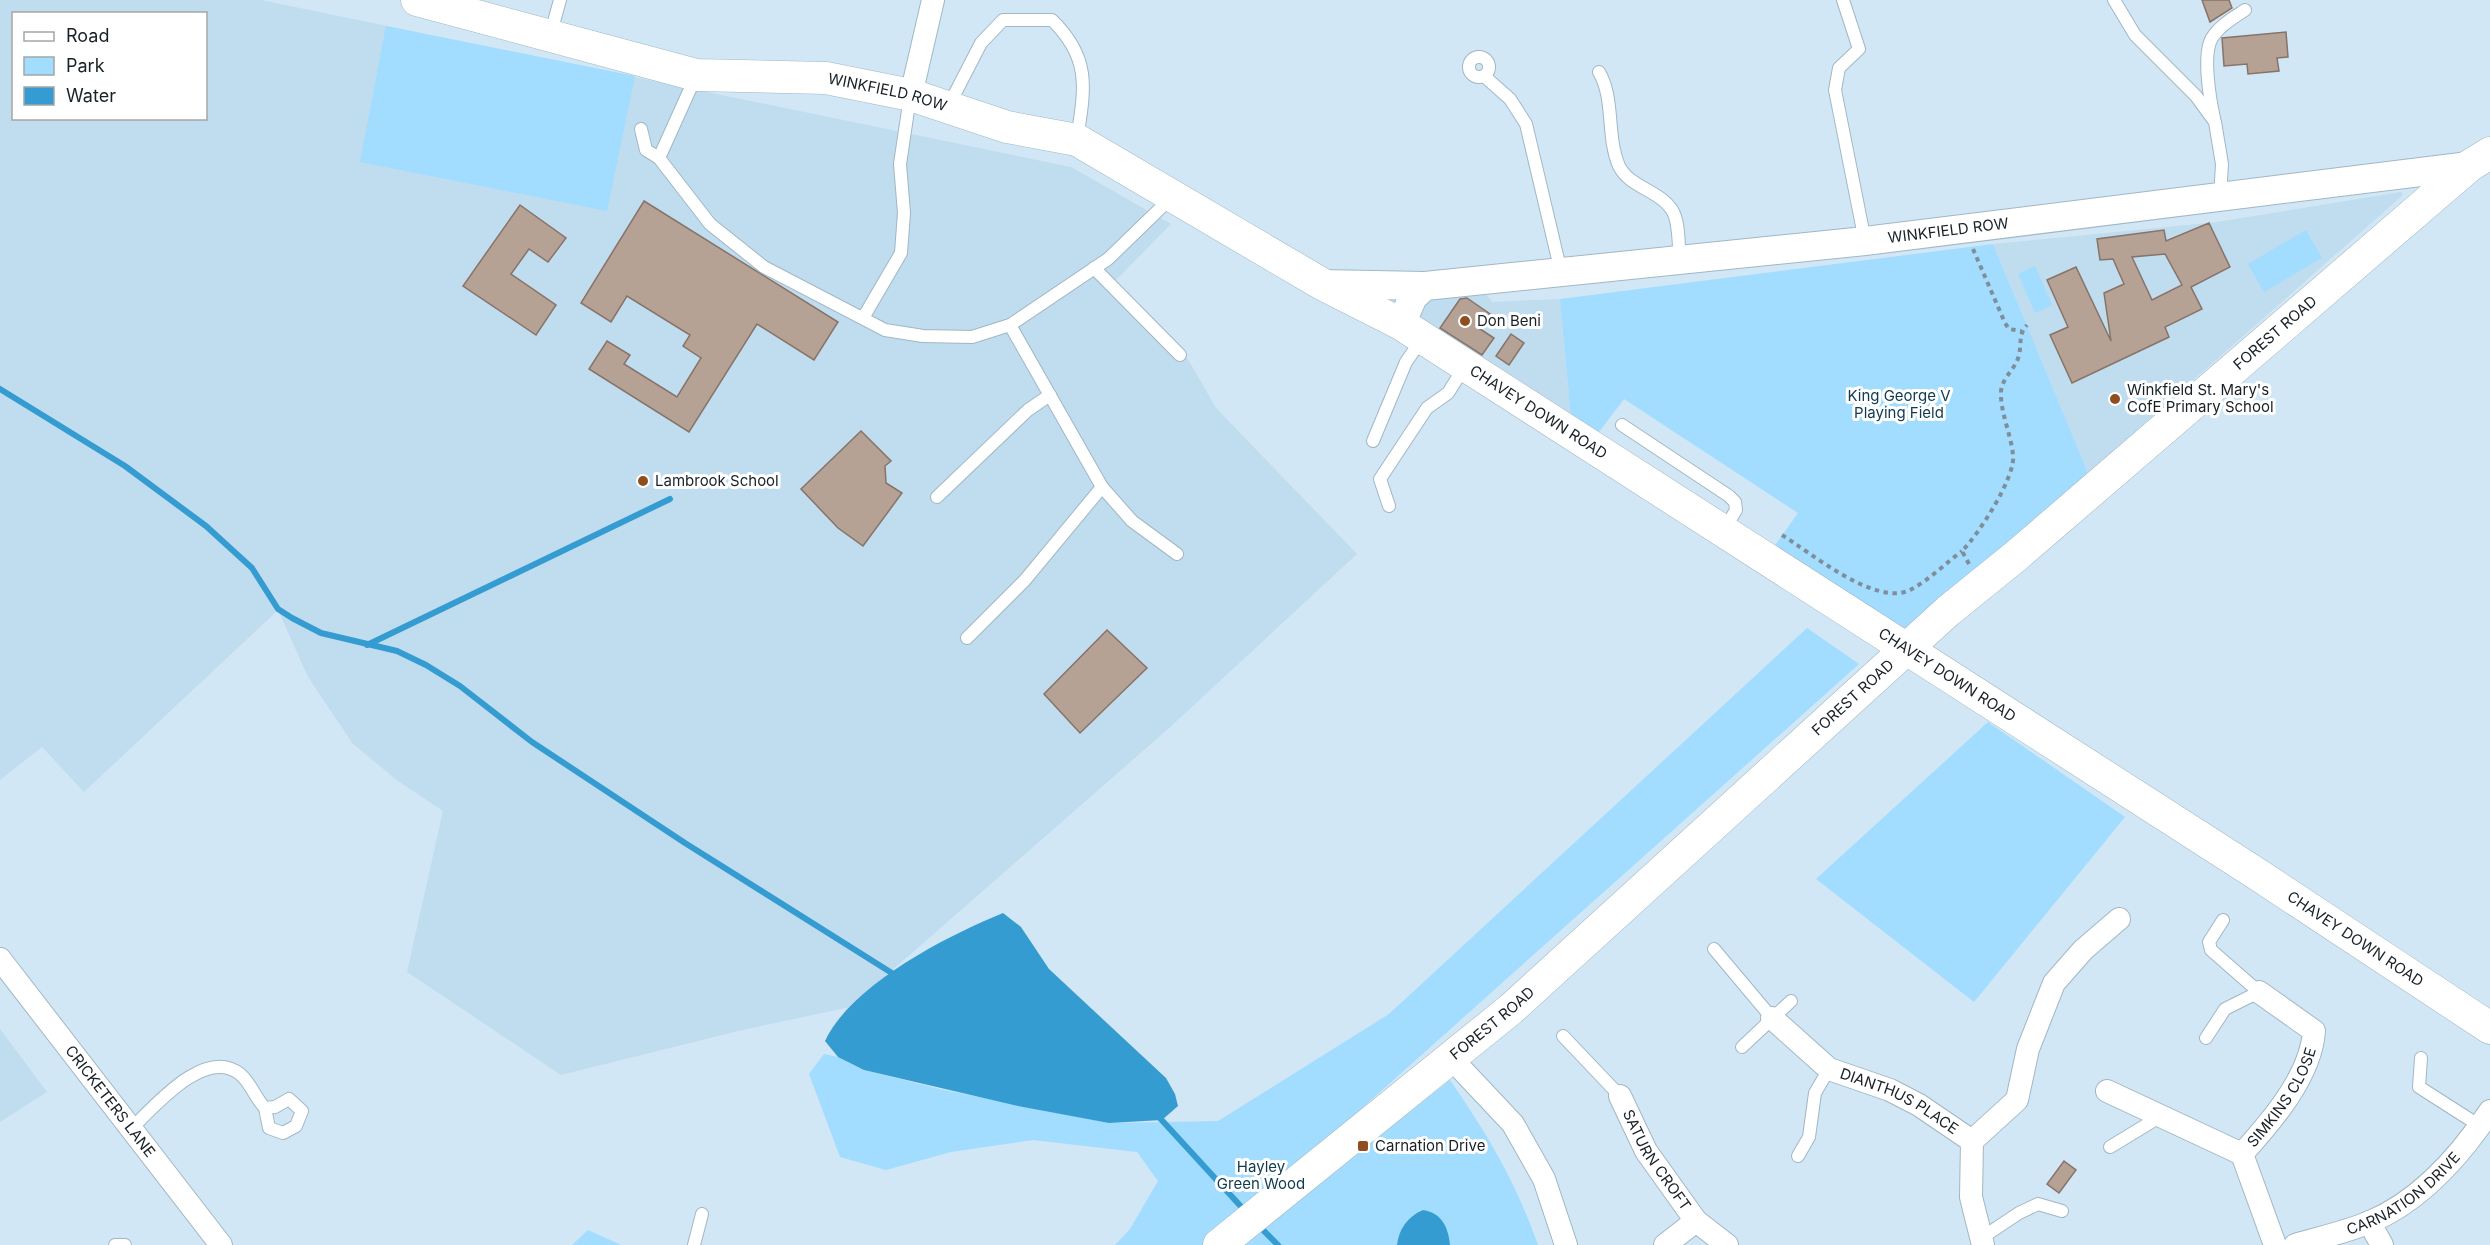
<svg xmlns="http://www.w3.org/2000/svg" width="2490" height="1245" font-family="Inter,sans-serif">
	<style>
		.built { fill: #c0dcef; fill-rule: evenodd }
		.green { fill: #a2dcff }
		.water { fill: #359cd1 }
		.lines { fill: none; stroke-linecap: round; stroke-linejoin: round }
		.stream { stroke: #359cd1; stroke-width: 6 }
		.building { fill: #b6a195; stroke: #877368; stroke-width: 1.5; fill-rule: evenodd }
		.service-casing { stroke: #a1b7c4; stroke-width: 14 }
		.minor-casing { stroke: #a1b7c4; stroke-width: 24 }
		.tertiary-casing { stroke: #a1b7c4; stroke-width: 30 }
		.secondary-casing { stroke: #a1b7c4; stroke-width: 33 }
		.path { stroke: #7f8f99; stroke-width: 4; stroke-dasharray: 4.5 4.5; stroke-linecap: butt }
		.service { stroke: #fff; stroke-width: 12 }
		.minor { stroke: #fff; stroke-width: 22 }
		.tertiary { stroke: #fff; stroke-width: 28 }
		.secondary { stroke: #fff; stroke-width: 32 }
		.poi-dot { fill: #904e1e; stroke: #fff; stroke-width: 2 }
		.labels { text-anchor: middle; stroke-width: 6; stroke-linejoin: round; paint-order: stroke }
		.street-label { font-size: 15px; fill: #192126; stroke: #fff }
		.poi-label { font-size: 15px; fill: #192126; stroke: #fff; text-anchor: start }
		.park-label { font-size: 15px; fill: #0f3a50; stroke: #fff }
	</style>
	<rect width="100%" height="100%" fill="#d1e7f5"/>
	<!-- built -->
	<g class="built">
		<path d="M0,0H261L1071,167L1171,224L1113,283L1189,361L1216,408L1357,554L1167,730L850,1007L738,1031L561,1075L407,972L443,811L398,781L353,744L308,677L278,610L84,792L42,747L0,780ZM14,14H206V118H14Z"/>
		<path d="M2401,192L2403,195L2088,473L1993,244L2217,222Z"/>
		<path d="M1486,294L1492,302L1560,299L1571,418L1415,322L1426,299Z"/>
		<path d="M0,1029L47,1092L0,1122Z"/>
	</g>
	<!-- green -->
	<g class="green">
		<path d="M386,26L635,76L607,211L360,162Z"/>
		<path d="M2306,230L2322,258L2264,292L2248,264Z"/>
		<path d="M1993,244L2088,473L1904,633L1771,551L1798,513L1624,399L1596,436L1571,418L1560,299Z"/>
		<path d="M2035,266L2052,305L2035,313L2018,274Z"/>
		<path d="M1807,628L1859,664L1342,1126L1363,1149L1450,1080C1489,1137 1515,1180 1538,1245H1115L1130,1229L1158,1181L1137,1152L1033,1140L951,1152L886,1170L840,1157L809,1074L824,1054L838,1057L864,1070L944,1090L1109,1123L1218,1121L1389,1014Z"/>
		<path d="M1988,722L2125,817L1974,1002L1816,879Z"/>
		<path d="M588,1230L621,1245H572Z"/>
	</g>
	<!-- water -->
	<g class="water">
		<path d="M1003,913L1021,927L1049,969L1166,1078L1175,1094L1178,1106L1162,1120L1109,1123L1018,1106L864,1070L838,1057L825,1041C852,984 947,936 1003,913Z"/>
		<path d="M1423,1210C1442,1213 1448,1227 1450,1245H1397C1399,1229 1407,1217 1423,1210Z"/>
	</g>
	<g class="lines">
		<!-- stream -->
		<g class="stream">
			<path d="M0,389L125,466L206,526L252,568L278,609L292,618L321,633L397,651L426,665L460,686L532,742L685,843L895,975"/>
			<path d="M367,645L670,499"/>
			<path d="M1158,1116L1246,1212"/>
			<path d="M1257,1224L1278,1245"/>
		</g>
	</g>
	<!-- building -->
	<g class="building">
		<path d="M2202,0H2229L2232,8L2210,22Z"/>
		<path d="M2286,32L2288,57L2277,58L2279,71L2248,74L2247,64L2224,66L2222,38Z"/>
		<path d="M644,201L838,322L814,360L757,324L689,432L589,369L607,341L630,355L624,364L677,397L701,358L683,346L690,335L627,296L611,322L581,303Z"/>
		<path d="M520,205L566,238L548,262L529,249L511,274L556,305L536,335L463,286Z"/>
		<path d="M2209,223L2230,267L2191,287L2202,309L2165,327L2169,337L2072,383L2050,335L2068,327L2047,280L2076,267L2111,341L2104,293L2124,284L2113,259L2100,260L2097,239L2164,230L2166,241ZM2165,254L2182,285L2152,300L2132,257Z"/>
		<path d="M1467,298L1490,314L1480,329L1494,338L1482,355L1440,328L1460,299Z"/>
		<path d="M1511,334L1524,343L1509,365L1496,356Z"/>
		<path d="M861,431L891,461L885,466L886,483L902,493L863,546L838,528L801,489Z"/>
		<path d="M1107,630L1147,668L1080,733L1044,694Z"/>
		<path d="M2064,1161L2076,1170L2059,1193L2047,1184Z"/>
	</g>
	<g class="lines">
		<defs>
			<g id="service">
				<path d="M1843,0L1859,49L1839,68L1835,90L1865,241"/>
				<path d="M2114,0L2135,35L2196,96L2215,122L2222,164L2220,197"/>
				<path d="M550,36L560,0"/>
				<circle cx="1479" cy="67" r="10"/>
				<path d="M1599,72C1615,99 1606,136 1619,166C1629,187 1659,190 1672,210C1680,222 1678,247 1680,260"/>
				<path d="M696,76L659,158L710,224L764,267L885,330L923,336L972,337L1010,325L1108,259L1173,196"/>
				<path d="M1484,76L1510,99L1526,124L1561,272"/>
				<path d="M948,107L981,43L1003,20H1052C1091,58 1085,88 1077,139"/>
				<path d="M2214,118C2210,100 2202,54 2212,38C2219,26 2233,18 2245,10"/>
				<path d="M641,129L646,150L659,158"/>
				<path d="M1094,268L1180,355"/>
				<path d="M863,318L901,253L904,213L900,164L910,97"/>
				<path d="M1010,325L1102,487L1132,521L1177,554"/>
				<path d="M1622,425L1729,496L1735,502L1736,510L1724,530"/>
				<path d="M1373,441L1406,362L1422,339"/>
				<path d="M937,497L1028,410L1050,395"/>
				<path d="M1389,506L1380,479L1427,408L1448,393L1465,366"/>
				<path d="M967,638L1025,580L1102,487"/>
				<path d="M1714,949L1772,1018"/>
				<path d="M1563,1036L1620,1096"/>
				<path d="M2206,1038L2225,1009L2259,992L2211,950L2209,942L2223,920"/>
				<path d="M1742,1047L1791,1001"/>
				<path d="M2421,1058L2419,1087L2480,1126"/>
				<path d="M131,1129C154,1107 205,1046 240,1074C251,1083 255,1098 265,1108L275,1107L289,1099L302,1111L296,1126L283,1133L269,1128L265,1108"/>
				<path d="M2110,1147L2161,1116"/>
				<path d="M1798,1156L1809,1137L1815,1093L1829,1069"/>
				<path d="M1980,1239L2019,1213L2038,1204L2062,1211"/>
				<path d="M115,1245H125"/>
				<path d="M694,1245L702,1214"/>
			</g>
			<g id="minor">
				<path d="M911,95L933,0"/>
				<path id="s1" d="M0,959L221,1245"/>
				<path id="s2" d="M1772,1018L1829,1069L1890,1090L1919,1105L1972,1141"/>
				<path d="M1450,1057L1513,1124L1544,1179L1566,1245"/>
				<path id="s3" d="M2107,1091L2242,1154C2271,1122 2311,1076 2314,1031L2259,992"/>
				<path id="s4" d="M1620,1096L1646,1151L1696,1221L1727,1245"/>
				<path d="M2242,1154L2275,1245"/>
				<path d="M2369,1222L2382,1245"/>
				<path d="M1665,1245L1696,1221"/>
				<path d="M1983,1245L1971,1197L1972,1141L2017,1100L2028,1049L2054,983L2083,950L2119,919"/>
				<path id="s5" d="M2295,1245C2319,1238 2346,1232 2370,1222C2420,1201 2460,1156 2490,1111"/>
			</g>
			<g id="tertiary">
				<path d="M1322,284L1425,286"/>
				<path id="s6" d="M1401,324L1413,297L1425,286L1865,241L2469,166"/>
			</g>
			<g id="secondary">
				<path id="s7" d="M417,0L696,75L826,78L911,95L1007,127L1077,140L1322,284L1401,324L2257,874L2490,1028"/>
				<path id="s8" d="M1219,1245L1511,1009L1948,611L2016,556L2469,166L2490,153"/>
			</g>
		</defs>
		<!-- service casing -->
		<use href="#service" class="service-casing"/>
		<!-- minor casing -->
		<use href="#minor" class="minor-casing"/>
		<!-- tertiary casing -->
		<use href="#tertiary" class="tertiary-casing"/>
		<!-- secondary casing -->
		<use href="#secondary" class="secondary-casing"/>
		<!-- path -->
		<g class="path">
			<path d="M1973,249L2005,323L2009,329L2021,331"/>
			<path d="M1782,535C1811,553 1876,607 1910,590C1928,581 1946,563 1962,551"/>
			<path d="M1969,564L1962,551C1978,535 2016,477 2013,455C2011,434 2000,412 2001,391C2003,376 2016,369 2019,355C2022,342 2018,335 2027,325"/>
		</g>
		<!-- service -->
		<use href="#service" class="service"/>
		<!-- minor -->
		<use href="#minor" class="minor"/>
		<!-- tertiary -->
		<use href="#tertiary" class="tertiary"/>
		<!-- secondary -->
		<use href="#secondary" class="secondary"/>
	</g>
	<!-- markers -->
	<g class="poi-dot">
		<circle cx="1465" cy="321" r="6"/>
		<circle cx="2115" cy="399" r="6"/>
		<circle cx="643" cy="481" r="6"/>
		<rect x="1357" y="1140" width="12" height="12" rx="3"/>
	</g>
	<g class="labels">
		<!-- street labels -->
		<g class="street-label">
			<text dy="5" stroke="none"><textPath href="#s7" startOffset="482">WINKFIELD ROW</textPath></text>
			<text dy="5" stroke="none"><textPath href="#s6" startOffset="572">WINKFIELD ROW</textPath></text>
			<text dy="5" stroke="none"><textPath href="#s8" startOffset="1396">FOREST ROAD</textPath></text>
			<text dy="5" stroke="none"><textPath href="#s7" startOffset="1214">CHAVEY DOWN ROAD</textPath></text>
			<text dy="5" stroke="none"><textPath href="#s7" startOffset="1700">CHAVEY DOWN ROAD</textPath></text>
			<text dy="5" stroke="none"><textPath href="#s8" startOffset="838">FOREST ROAD</textPath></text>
			<text dy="5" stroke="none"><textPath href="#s7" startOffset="2186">CHAVEY DOWN ROAD</textPath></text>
			<text dy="5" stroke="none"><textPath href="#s8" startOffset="352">FOREST ROAD</textPath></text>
			<text dy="5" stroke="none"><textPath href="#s3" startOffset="219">SIMKINS CLOSE</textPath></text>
			<text dy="5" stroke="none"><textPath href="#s1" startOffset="180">CRICKETERS LANE</textPath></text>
			<text dy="5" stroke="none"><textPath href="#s2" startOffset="154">DIANTHUS PLACE</textPath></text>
			<text dy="5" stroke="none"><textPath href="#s4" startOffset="74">SATURN CROFT</textPath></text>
			<text dy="5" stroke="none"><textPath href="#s5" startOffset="122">CARNATION DRIVE</textPath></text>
		</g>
		<!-- poi labels -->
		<g class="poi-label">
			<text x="1477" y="326">Don Beni</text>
			<text x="2127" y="395">Winkfield St. Mary's<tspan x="2127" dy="17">CofE Primary School</tspan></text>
			<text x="655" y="486">Lambrook School</text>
			<text x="1375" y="1151">Carnation Drive</text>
		</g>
		<!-- park labels -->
		<g class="park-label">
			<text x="1899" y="401">King George V<tspan x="1899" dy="17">Playing Field</tspan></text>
			<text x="1261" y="1172">Hayley<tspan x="1261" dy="17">Green Wood</tspan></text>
		</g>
	</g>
	<!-- legend -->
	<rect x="12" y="12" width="195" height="108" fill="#ffffff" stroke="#a3a6a8" stroke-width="1.5"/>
	<rect x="24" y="32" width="30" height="9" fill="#ffffff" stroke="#a3a6a8" stroke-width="1.5"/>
	<text x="66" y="42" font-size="18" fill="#192126">Road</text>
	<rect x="24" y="57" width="30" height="18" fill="#a2dcff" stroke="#a3a6a8" stroke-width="1.5"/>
	<text x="66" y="72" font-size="18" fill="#192126">Park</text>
	<rect x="24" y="87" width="30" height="18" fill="#359cd1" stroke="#a3a6a8" stroke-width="1.5"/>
	<text x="66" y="102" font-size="18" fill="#192126">Water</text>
</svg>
